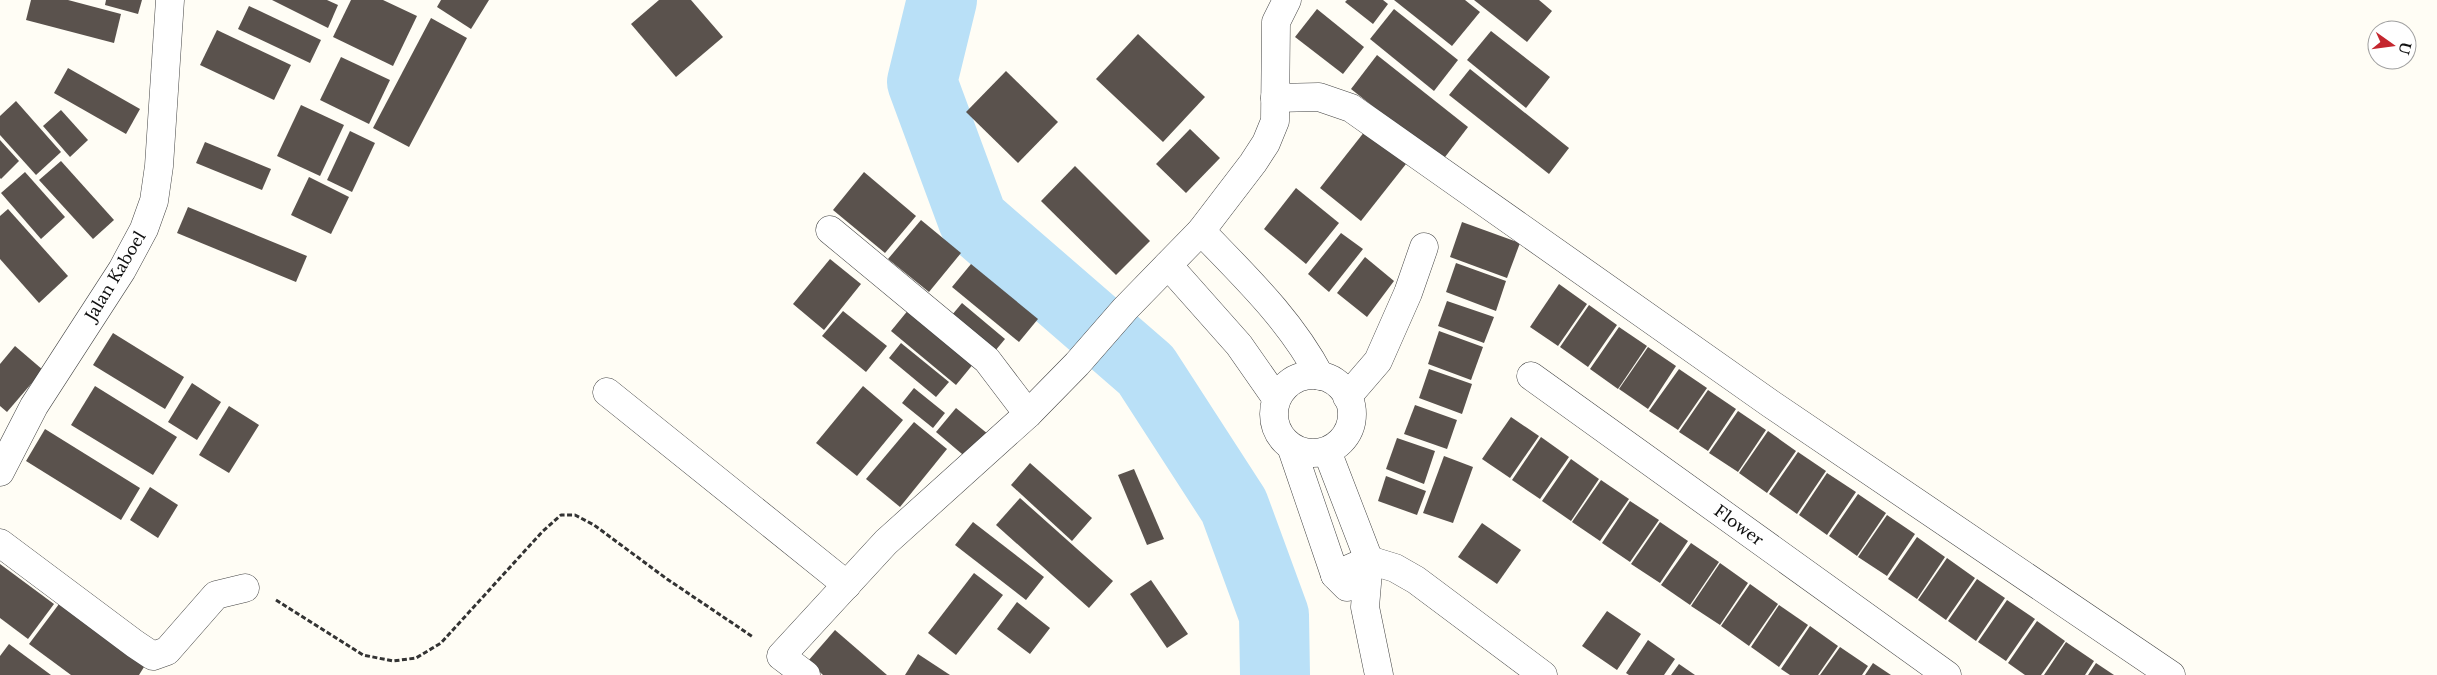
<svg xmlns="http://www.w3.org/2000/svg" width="2437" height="675" font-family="'Libre Baskerville',serif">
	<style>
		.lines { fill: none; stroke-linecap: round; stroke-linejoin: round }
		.river { stroke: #b9e0f7; stroke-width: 70 }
		.building { fill: #5a524d }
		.minor-casing { stroke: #444; stroke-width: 29 }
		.path { stroke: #333; stroke-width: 3; stroke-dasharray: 5 2.5; stroke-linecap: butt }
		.minor { stroke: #fff; stroke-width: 28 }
		.labels { text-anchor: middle; stroke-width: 5; stroke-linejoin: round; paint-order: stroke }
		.street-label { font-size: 16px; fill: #111; stroke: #fff }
	</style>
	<rect width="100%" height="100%" fill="#fffdf5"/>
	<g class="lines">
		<!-- river -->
		<path class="river" d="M942,0L922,82L973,220L1146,370L1234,506L1274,615L1275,675"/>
	</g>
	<!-- building -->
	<g class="building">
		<path d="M31,0H68L121,14L114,43L26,20Z"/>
		<path d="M106,0H142L138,14L105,5Z"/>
		<path d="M272,0H327L338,5L328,28Z"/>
		<path d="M351,0H383L417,16L393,66L333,37Z"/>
		<path d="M441,0H489L471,29L437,7Z"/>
		<path d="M659,0H691L723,37L676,77L631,24Z"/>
		<path d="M1347,0H1383L1388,4L1373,24L1345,2Z"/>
		<path d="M1394,0H1465L1480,12L1452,46Z"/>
		<path d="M1474,0H1539L1552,11L1527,42Z"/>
		<path d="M249,6L321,40L310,63L238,29Z"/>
		<path d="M1317,9L1364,47L1343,74L1295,37Z"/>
		<path d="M1394,9L1458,60L1434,91L1370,39Z"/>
		<path d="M431,18L467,38L409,147L373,128Z"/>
		<path d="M217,30L291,65L274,100L200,65Z"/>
		<path d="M1491,31L1550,77L1526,108L1467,60Z"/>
		<path d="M1138,34L1205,97L1163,142L1096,79Z"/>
		<path d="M1377,55L1468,127L1442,161L1351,89Z"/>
		<path d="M341,57L390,80L369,124L320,100Z"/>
		<path d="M68,68L140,109L126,134L54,93Z"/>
		<path d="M1470,69L1569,148L1549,174L1449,95Z"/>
		<path d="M1006,71L1058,122L1018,163L966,112Z"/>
		<path d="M16,101L61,152L36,175L0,135V116Z"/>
		<path d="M301,105L344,125L320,176L277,156Z"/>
		<path d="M61,110L88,140L70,157L43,126Z"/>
		<path d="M1190,129L1220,158L1186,193L1156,164Z"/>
		<path d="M350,131L375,143L352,192L327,180Z"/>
		<path d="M1365,131L1406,164L1361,221L1320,188Z"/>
		<path d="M0,140L19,161L1,179L0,178Z"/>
		<path d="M205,142L271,169L262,190L196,163Z"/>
		<path d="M61,161L114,220L93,239L39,180Z"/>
		<path d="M1075,166L1150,241L1116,275L1041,201Z"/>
		<path d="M25,172L65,217L41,239L1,193Z"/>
		<path d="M864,172L916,216L885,253L833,210Z"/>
		<path d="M309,177L349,197L331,234L291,215Z"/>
		<path d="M1296,188L1339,223L1306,264L1264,229Z"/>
		<path d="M188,207L307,256L296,282L177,233Z"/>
		<path d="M8,209L68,276L39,303L0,259V216Z"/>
		<path d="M921,220L961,253L929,292L888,259Z"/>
		<path d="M1462,222L1520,243L1507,278L1450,257Z"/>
		<path d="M1341,233L1363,249L1329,292L1308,274Z"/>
		<path d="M1365,257L1394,281L1367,317L1337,293Z"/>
		<path d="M830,259L861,284L824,330L793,304Z"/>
		<path d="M1456,263L1506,281L1496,311L1446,292Z"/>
		<path d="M971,264L1038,319L1019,342L952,287Z"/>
		<path d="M1559,284L1587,304L1558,346L1530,327Z"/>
		<path d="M1447,301L1494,317L1484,343L1438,326Z"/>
		<path d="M914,303L979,357L956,385L891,331Z"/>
		<path d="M962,303L1005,339L990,357L947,321Z"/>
		<path d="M1589,305L1617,325L1588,367L1560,347Z"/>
		<path d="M843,311L887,346L866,372L822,336Z"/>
		<path d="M1619,327L1647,346L1618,389L1590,369Z"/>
		<path d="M1439,331L1483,347L1471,380L1428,364Z"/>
		<path d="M113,333L184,377L165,409L93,365Z"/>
		<path d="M901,343L949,382L936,397L889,358Z"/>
		<path d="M15,346L43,370L7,412L0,406V364Z"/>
		<path d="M1648,347L1676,366L1648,409L1619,389Z"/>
		<path d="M1429,369L1472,384L1462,414L1419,398Z"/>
		<path d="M1679,369L1707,388L1678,430L1649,411Z"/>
		<path d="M192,383L221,402L197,440L168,422Z"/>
		<path d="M95,386L177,437L153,475L71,425Z"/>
		<path d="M863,386L903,420L857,476L816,443Z"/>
		<path d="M914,388L945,413L933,428L902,403Z"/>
		<path d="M1708,390L1736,409L1708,451L1679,432Z"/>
		<path d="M1415,405L1457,420L1447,449L1404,434Z"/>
		<path d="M229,406L259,425L229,473L199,455Z"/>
		<path d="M956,408L988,434L968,459L936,432Z"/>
		<path d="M1738,411L1766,430L1738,472L1709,453Z"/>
		<path d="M1511,417L1539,436L1510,478L1482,459Z"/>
		<path d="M914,422L947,449L900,507L866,479Z"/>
		<path d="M45,429L140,488L121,520L26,461Z"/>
		<path d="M1768,431L1796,451L1767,493L1739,473Z"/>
		<path d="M1541,437L1569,457L1540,499L1512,480Z"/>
		<path d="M1397,438L1435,451L1424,484L1386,469Z"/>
		<path d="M1798,452L1826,471L1797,514L1769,494Z"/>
		<path d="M1444,456L1473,467L1453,523L1423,513Z"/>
		<path d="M1571,459L1599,479L1571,521L1542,501Z"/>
		<path d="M1030,463L1092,518L1072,541L1011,485Z"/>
		<path d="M1134,469L1164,539L1147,545L1118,475Z"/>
		<path d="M1827,473L1856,492L1827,535L1799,515Z"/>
		<path d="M1386,476L1426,491L1417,515L1378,501Z"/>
		<path d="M1601,480L1629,499L1600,541L1572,522Z"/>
		<path d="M150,487L178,505L158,538L130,520Z"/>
		<path d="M1858,494L1886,513L1857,556L1829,536Z"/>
		<path d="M1020,498L1113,581L1089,608L996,525Z"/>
		<path d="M1630,501L1659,520L1630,562L1602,543Z"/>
		<path d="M1887,515L1915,534L1887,576L1858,557Z"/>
		<path d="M973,522L1044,577L1026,600L955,545Z"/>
		<path d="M1660,522L1688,541L1660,583L1631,564Z"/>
		<path d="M1482,523L1521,550L1497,584L1458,557Z"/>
		<path d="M1917,537L1945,557L1917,599L1888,579Z"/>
		<path d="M1691,543L1719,562L1690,605L1661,585Z"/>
		<path d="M1947,558L1975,578L1946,620L1918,600Z"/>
		<path d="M1720,563L1748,583L1720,625L1691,606Z"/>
		<path d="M0,564L54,604L28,639L0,618Z"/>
		<path d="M974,573L1003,595L956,655L928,633Z"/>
		<path d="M1977,579L2005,598L1976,641L1948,621Z"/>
		<path d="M1151,580L1188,634L1167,648L1130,594Z"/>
		<path d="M1750,584L1778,604L1749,646L1721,626Z"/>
		<path d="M2007,600L2035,619L2006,661L1978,642Z"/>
		<path d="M1017,602L1050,628L1030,654L997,629Z"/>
		<path d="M59,604L144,667L139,675H71L29,644Z"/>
		<path d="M1779,605L1808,625L1779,667L1751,647Z"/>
		<path d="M1607,611L1641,634L1617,670L1582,646Z"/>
		<path d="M2037,621L2065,641L2041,675H2025L2008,663Z"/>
		<path d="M1810,626L1838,646L1818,675H1790L1781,669Z"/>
		<path d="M835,630L887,675H823L808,661Z"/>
		<path d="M1648,640L1675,659L1664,675H1629L1626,673Z"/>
		<path d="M2066,642L2094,661L2085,675H2044Z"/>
		<path d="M9,644L51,675H0V656Z"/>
		<path d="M1840,647L1868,666L1862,675H1820Z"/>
		<path d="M918,654L950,675H905Z"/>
		<path d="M1873,663L1891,675H1865Z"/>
		<path d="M2096,663L2114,675H2088Z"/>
		<path d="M1679,664L1695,675H1671Z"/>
	</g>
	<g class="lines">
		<defs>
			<g id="minor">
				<path d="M1275,98L1319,97L1351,108L1771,404L2171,675"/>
				<path d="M830,230L987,360L1028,414"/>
				<path d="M1201,231C1244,276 1290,319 1320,376"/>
				<path d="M1168,265L1239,345L1276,398"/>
				<circle cx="1313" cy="414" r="39"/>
				<path d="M1531,376L1947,675"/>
				<path d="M607,392L847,585"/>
				<path d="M1347,397L1378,361L1408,293L1424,247"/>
				<path d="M1292,449L1335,575L1347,587"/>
				<path d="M1327,451L1369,560L1365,607L1379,675"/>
				<path d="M0,472L34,406L122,270L144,229L154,201L159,166L170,0"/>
				<path d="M0,543L135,644L153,656L167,651L216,595L245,588"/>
				<path d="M1335,575L1369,560L1395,568L1416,580L1543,675"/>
				<path d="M806,675L781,656L886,542L1028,414L1077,364L1125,309L1201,231L1253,163L1266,143L1275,121L1276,22L1287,0"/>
			</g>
		</defs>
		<!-- minor casing -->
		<use href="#minor" class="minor-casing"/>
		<!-- path -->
		<path class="path" d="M276,600L363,655L393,661L416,658L441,643L542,532L561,515H575L594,525L667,579L753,637"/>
		<!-- minor -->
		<use href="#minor" class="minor"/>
	</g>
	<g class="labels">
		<!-- street labels -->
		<g class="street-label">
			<text transform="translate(115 276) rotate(-59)" y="6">Jalan Kaboel</text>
			<text transform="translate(1739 525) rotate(36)" y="6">Flower</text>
		</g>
	</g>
	<!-- north arrow -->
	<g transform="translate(2392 45) rotate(104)"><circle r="24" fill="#ffffff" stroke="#a0a0a0"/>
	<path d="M0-4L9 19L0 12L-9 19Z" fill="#c4262e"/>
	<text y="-8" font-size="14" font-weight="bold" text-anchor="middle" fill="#111111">U</text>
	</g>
</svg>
